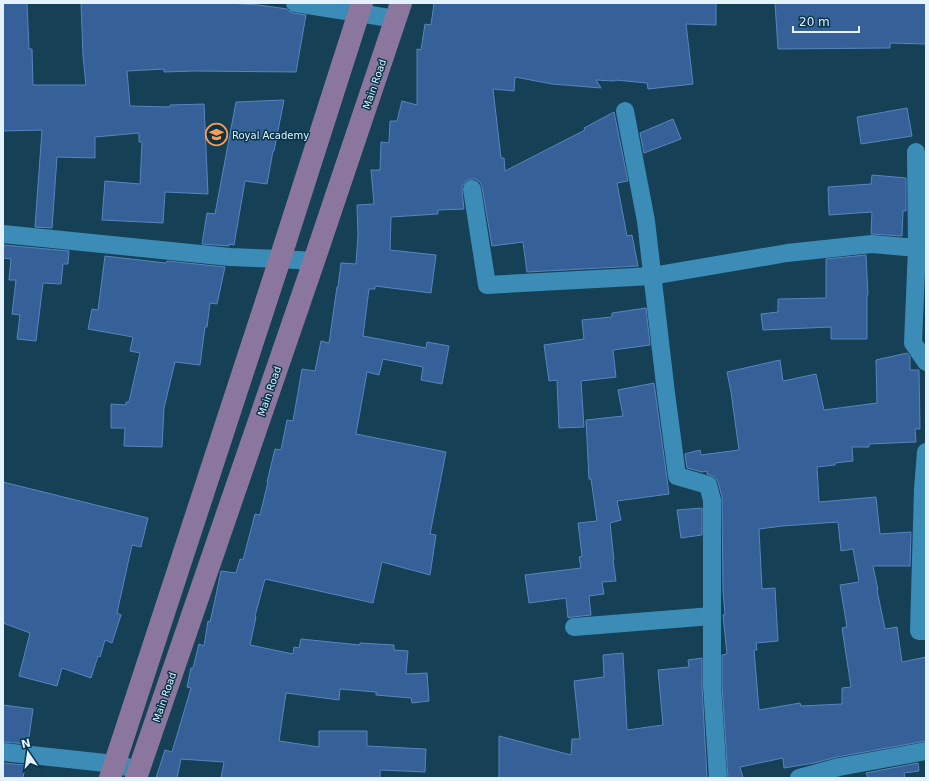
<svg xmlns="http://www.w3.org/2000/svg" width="929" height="781" font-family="'DejaVu Sans',sans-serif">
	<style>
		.building { fill: #356198; stroke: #5885bf; fill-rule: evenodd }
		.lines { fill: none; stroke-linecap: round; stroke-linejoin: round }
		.minor { stroke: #3b8cb7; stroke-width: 18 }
		.primary { stroke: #8b769d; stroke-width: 22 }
		.labels { text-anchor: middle; stroke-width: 3; stroke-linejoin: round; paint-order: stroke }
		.street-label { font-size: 10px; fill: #e3f2fc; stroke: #07354b }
		.poi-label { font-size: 10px; fill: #e3f2fc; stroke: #07354b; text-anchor: start }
	</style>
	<rect width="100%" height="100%" fill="#154056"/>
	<!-- building -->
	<g class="building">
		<path d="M3,3H27L29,49H32L33,85H86L83,56L81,3H226L259,5L287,9L289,11L293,13L306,15L296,72L194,71L164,72V69L127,71L130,106L170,107V105L204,104L208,194L165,192L163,223L102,220L105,181L140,184L142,142H139V133L95,137V158L57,157L52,228L35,227L42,130L3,131Z"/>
		<path d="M434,3H716V25L686,24L693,84L648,89L647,83L615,80V81L596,80L601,88L552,84L515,77L514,91L493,89L501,158H504L505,171L585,130L584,128L614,112L628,181L617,183L627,236L632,235L638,266L527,272L523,242L492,246L482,187L480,182L475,179H470L466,181L462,186V191L464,209L438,210V214L391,217L390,250L436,255L431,293L375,286V289H369L363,336L426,348L427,342L449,346L442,384L421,380L423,367L383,359L379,375L367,372L356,434L446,452L430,534L436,535L430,575L382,562L373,603L265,579L255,616L256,617L250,645L293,654L294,647L299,648L301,639L360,645V643L394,645V650L408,651L406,674L427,673L429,701L412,703L411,698L376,695V692L340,689L339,700L286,693L279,741L319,747V731H367V746L426,749L425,772L380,770V778H221L224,762L181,759L177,778H156L165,750L172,752L191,688L187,687L191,668H193L199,644L204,646L208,621L210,622L215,600L221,571L236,573L240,559L243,560L255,514L260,515L268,482H267L275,449L281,450L287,420L293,421L302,369L315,371L321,341L329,343L337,287H338L341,263L356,264L358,235L357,205L374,204L371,170H380L381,142L389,143L390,121H397L402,101L417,105V49L421,50L425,24L431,25Z"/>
		<path d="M775,3H926V44L890,43V48L778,49Z"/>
		<path d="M284,100L274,151H273L267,184L245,181L234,245L229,244V246L202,244L207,213L215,214L236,102Z"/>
		<path d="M907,108L912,136L861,144L857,117Z"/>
		<path d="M673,119L681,139L644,153L640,133Z"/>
		<path d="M872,175L906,178V211H903L902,236L871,234L872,212L829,215L828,187L871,184Z"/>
		<path d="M4,245L69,251L68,264H63L61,284L43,283L36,341L17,339L20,315L12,314L16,280H9L11,259L3,258Z"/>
		<path d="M866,255L868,295H867V339H831V327L763,330L761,314L778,312V299L826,298V259Z"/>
		<path d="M105,256L166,263L167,261L225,267L217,304L210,303L207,327H205L200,365L175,362L164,408L162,447L124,446L125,428H111V404L126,405V402H129L140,353L130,351L133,337L88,329L92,309L98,310Z"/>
		<path d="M646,308L650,345L613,350L616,377L581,381L584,427L559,428L557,380L549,381L544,345L584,339L582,320L612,317V313Z"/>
		<path d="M907,353L910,357V370H919L920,429H915L916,442L869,444V447H852L853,461L835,463V465L817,467L819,502L876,497L880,534L911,532L910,566H873L878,590H877L885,629L897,627L902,662L926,657V741L837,757L814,763L784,768L783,758L740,767L743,778H728L722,685V655L727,654L723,615H725L723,591L722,497L718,482L715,477L707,474V471L702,472L687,468L685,454L700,450L701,455L739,450L731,392L727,372L780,360L783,381L816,374L824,410L877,403L876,360ZM838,522L841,551L853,549L859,582L840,585L847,627L842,628L851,687L842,688V704L801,706L800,703L759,710L754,650H757L756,643L778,641L775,588L762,589L759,529L782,526Z"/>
		<path d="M654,383L669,494L617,501L621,520L610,523L614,560H613L616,581L602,582L604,594L589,596L591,615L573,617L568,618L566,598L529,603L525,575L581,568L579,557L582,556L578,523L597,521L591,479H589L586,420L623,416L618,390Z"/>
		<path d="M3,482L148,518L141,547L132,545L117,613L121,615L112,643L105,640L100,657L98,656L91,678L62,668L57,686L19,676L30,633L3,623Z"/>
		<path d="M702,508V535L681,538L677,510Z"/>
		<path d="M623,653L627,730L663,725L658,670L689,667L688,660L702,658V686L707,778H499V736L571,755L572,739H580L574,681L604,677L603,655Z"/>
		<path d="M3,705L33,709L28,744L3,742Z"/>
		<path d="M3,763L25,765L23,778H3Z"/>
		<path d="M918,763L919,771L904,773L905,778H868L866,773Z"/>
	</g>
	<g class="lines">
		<!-- minor -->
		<g class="minor">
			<path d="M295,3L396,19"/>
			<path d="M625,111L646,221L666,393L677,476L708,485L712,500V685L718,778"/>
			<path d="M916,152L917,248"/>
			<path d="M472,189L487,285L652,276L787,253L872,244L917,248L913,343L926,362"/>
			<path d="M3,234L230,257L280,259L314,261"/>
			<path d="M926,452L923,489L919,631H926"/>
			<path d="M574,627L712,616"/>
			<path d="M3,752L115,764L139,770"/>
			<path d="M799,778L839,767L926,751"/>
		</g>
		<!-- primary -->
		<g class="primary">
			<path d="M110,778L280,259L362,3"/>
			<path d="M136,778L314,261L401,3"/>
		</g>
	</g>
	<!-- icons -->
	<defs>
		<symbol id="school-ring" viewBox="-11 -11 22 22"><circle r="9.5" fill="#07354b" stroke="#fd9d55" stroke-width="1.5"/><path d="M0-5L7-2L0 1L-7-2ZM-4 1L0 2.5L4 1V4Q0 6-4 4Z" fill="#fd9d55"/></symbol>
	</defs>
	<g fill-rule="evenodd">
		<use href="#school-ring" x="204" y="122" width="25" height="25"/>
	</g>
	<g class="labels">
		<!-- street labels -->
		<g class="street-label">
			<text transform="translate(374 84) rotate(-71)" y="4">Main Road</text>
			<text transform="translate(269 391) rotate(-71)" y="4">Main Road</text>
			<text transform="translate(164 697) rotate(-71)" y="4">Main Road</text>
		</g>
		<!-- poi labels -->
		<g class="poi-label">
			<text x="232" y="139">Royal Academy</text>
		</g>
	</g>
	<!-- border -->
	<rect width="929" height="781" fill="none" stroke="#e3f2fc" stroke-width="8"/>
	<!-- north arrow -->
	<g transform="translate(28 753) rotate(347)" stroke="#07354b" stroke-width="3" paint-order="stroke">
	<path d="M0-3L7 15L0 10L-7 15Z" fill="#e3f2fc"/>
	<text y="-6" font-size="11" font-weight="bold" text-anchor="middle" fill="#e3f2fc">N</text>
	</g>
	<!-- scale -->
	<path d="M793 26v6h66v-6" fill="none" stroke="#e3f2fc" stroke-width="2"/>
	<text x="799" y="26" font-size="12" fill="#e3f2fc" stroke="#07354b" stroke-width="3" paint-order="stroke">20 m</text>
</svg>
